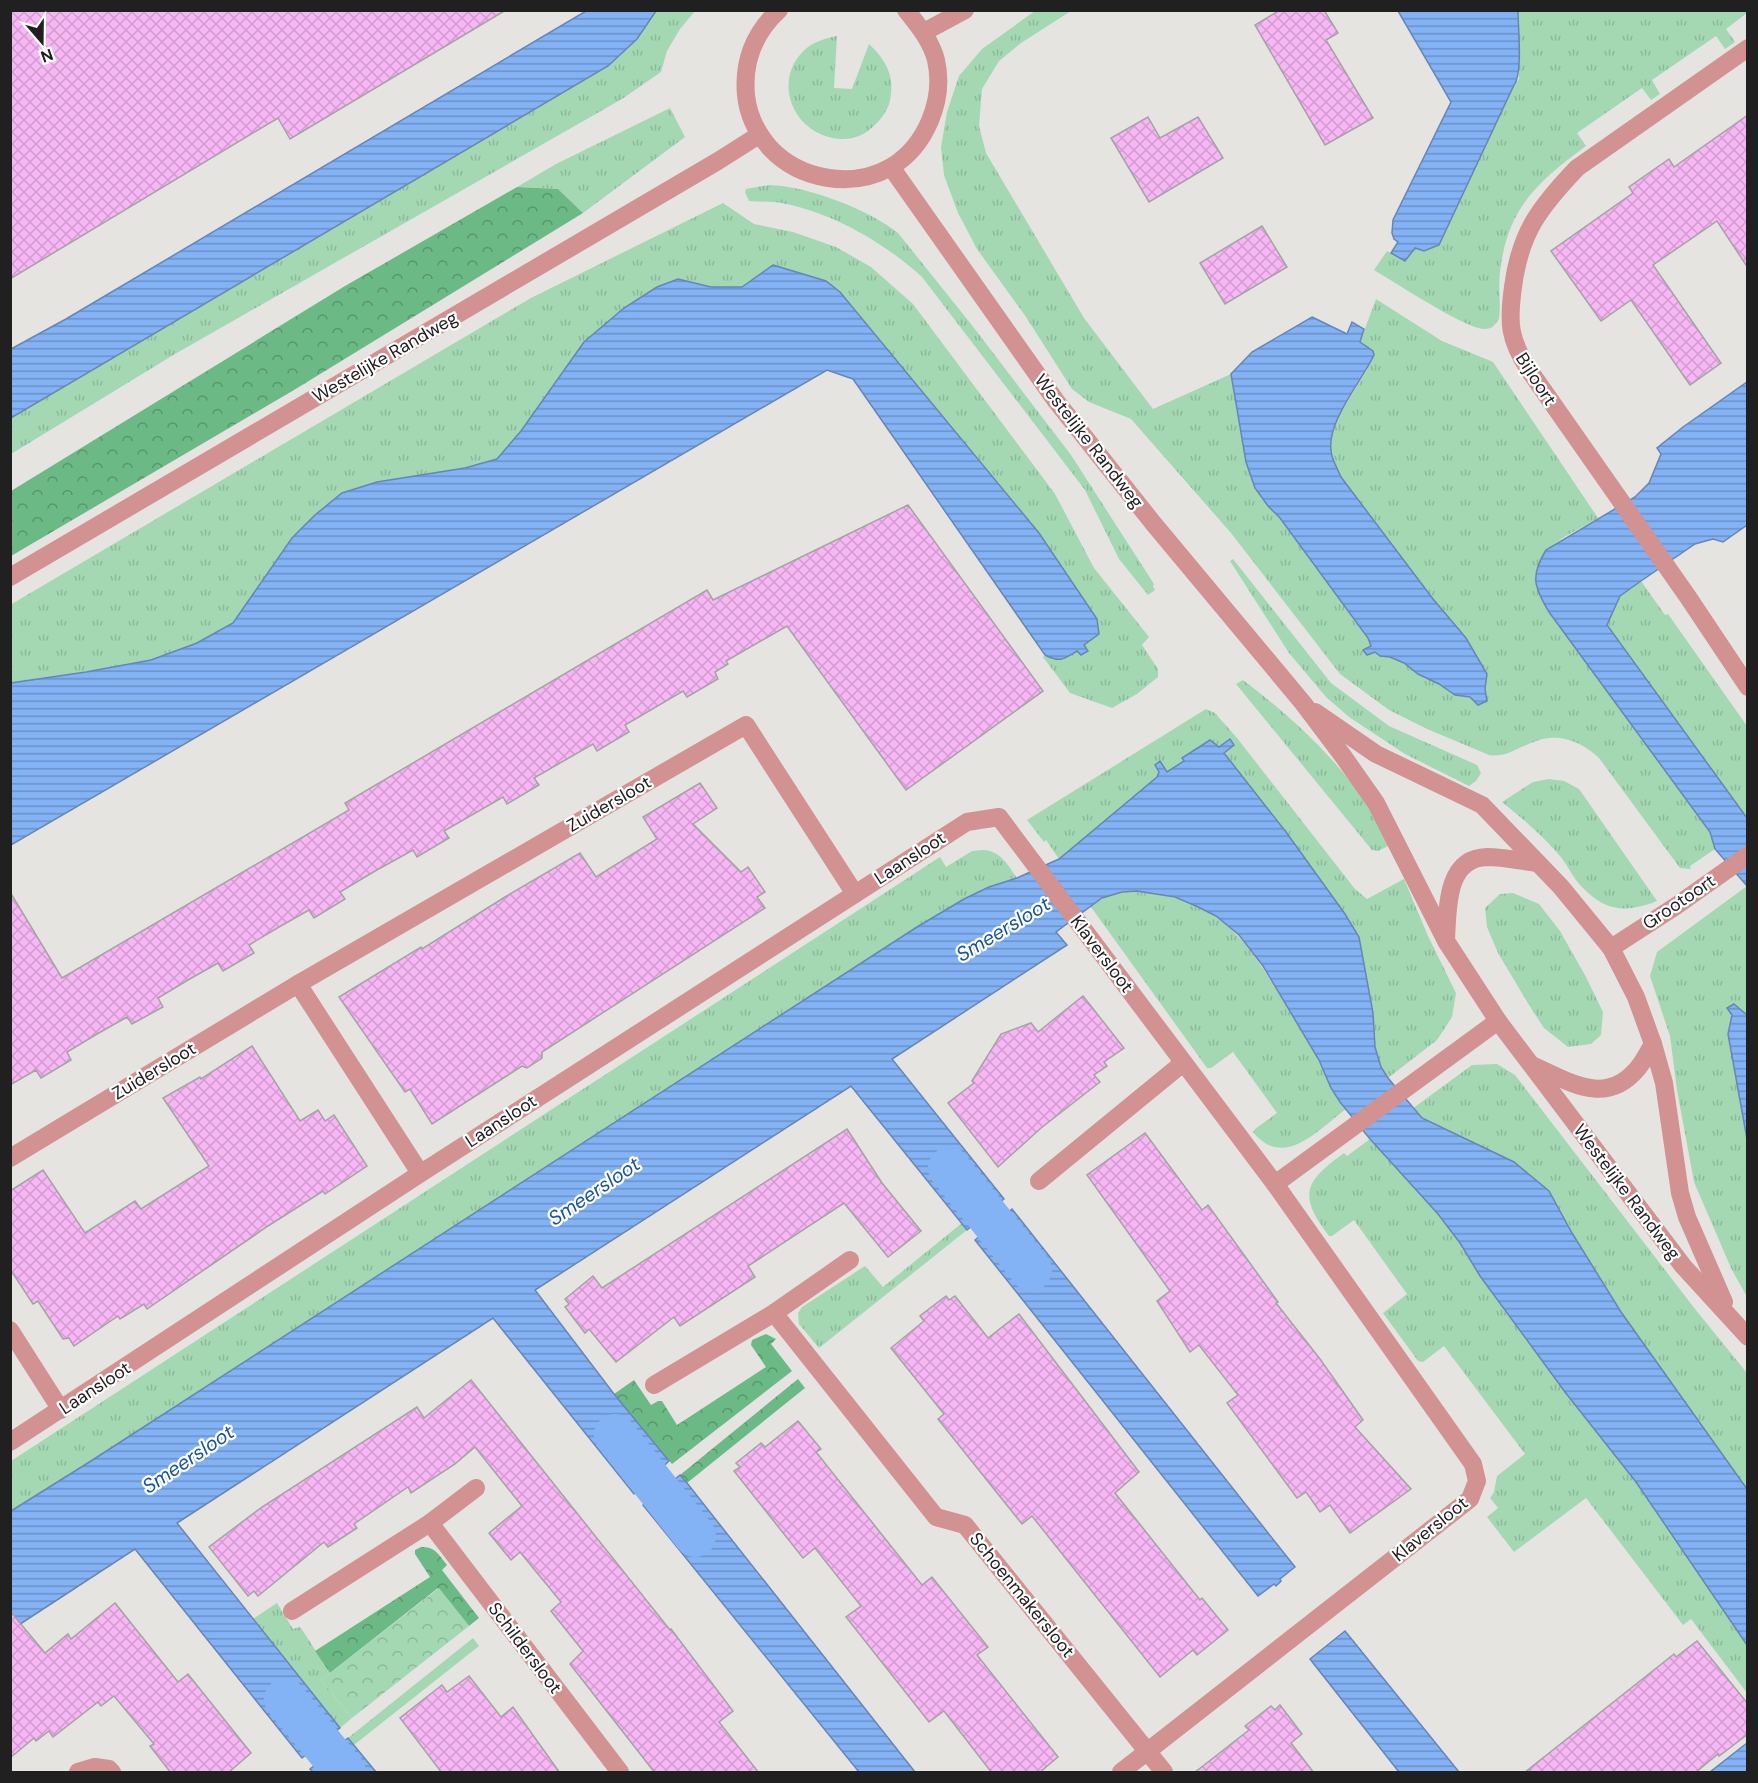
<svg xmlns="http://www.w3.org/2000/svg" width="1758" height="1783" font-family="'DM Sans',sans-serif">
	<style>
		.grass { fill: url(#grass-tufts) }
		.forest { fill: url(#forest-crowns) }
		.park { fill: url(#park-crowns) }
		.water { fill: url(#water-rules); stroke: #6686b5; stroke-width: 1.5 }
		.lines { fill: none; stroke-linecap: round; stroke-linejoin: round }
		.canal { stroke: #83b2f5; stroke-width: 42 }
		.building { fill: url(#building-cross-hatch); stroke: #a4a2a4; stroke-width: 1.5 }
		.minor { stroke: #d19291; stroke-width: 18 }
		.tertiary { stroke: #d19291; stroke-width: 18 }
		.labels { text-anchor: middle; stroke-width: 4.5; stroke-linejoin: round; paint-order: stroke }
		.street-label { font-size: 18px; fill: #212020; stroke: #fff }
		.water-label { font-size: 20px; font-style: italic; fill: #1953a1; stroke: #fff }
	</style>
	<defs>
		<pattern id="grass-tufts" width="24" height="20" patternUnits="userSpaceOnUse" patternTransform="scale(1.5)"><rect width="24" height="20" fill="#a3d8b2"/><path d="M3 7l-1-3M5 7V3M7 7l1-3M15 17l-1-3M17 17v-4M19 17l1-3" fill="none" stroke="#8cb999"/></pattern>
		<pattern id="forest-crowns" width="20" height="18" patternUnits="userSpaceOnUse" patternTransform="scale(1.5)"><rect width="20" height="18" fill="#6bb985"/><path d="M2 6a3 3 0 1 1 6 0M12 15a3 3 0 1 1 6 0" fill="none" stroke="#58966c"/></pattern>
		<pattern id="park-crowns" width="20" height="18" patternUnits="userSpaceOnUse" patternTransform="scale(1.5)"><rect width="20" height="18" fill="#a3d8b2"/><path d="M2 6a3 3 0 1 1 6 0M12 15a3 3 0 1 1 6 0" fill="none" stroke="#8cb999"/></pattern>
		<pattern id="water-rules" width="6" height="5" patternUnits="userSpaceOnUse" patternTransform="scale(1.5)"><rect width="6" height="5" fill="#83b2f5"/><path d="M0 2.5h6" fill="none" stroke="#6b90c6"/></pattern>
		<pattern id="building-cross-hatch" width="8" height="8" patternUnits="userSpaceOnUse" patternTransform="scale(1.5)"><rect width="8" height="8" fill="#f7b6f4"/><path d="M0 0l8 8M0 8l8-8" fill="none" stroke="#d39cd1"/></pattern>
	</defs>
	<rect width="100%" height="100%" fill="#e6e4e1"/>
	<!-- grass -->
	<g class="grass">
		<path d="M656,11H695L680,29L667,51L661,72L622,99L175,354L11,454V418L608,66L637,39Z"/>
		<path d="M1035,11H1071L1021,43L999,61L982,89L979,126L986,153L1084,318L1153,409L1231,374C1240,423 1242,482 1280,518L1368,638L1371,646L1364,650L1367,655L1375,652L1380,656L1390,657L1404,663L1418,674L1439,684L1455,695L1487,701L1485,689L1487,674L1466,638L1433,599L1341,477L1331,455V438L1337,419L1367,370L1373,351L1360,342L1376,299L1442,341L1493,362L1598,518C1567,537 1535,545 1536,587L1710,832L1715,849L1690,866L1691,869L1680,868L1599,758C1581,741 1557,732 1534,742C1518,747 1506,758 1489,755L1427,729L1389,710L1340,674L1231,533L1131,419L1089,402L1072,389L1026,317L977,249L958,213L944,175L941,147L947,112L959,76L982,49Z"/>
		<path d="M1518,11H1747V13L1726,29L1735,42L1725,49L1716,36L1652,80L1660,94L1651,100L1642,88L1577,133L1586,146C1537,182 1507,209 1500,272C1498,288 1501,304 1499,319C1495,325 1492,329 1485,329C1467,330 1393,281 1374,270L1387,251L1405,261L1416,248L1439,245L1514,85L1519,79Z"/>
		<path d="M837,36L834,88L852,89L869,44C887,61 895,77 890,101C887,113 878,123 869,130C862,136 852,139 843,139C793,138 769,78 808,47C816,41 827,38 837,36Z"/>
		<path d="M670,108L685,137L583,213L558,189L517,187L556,164Z"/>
		<path d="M769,185C807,186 868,209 898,233L971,324L1071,455L1154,584L1153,586L1155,590L1148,595L1119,559L1085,490L922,277C886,244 835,214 786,204C774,201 761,202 749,201L745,192L746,189Z"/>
		<path d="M723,203L754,224L793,232L836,247L871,267L913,304L1055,494L1094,568L1149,637L1142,645L1158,669V677L1137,694L1112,708L1070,693L1043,657L1045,655L1054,660L1077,651H1088L1084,645L1097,619L1039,533L840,292L826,281L773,265L743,287H711L678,279L521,431L497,459L465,468L377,482L342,493L315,515L292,538L233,623L197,643L151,660L86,672L11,683L10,605L531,298Z"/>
		<path d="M1233,559L1331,683L1389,726L1477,765L1481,773L1476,781L1469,786L1405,754L1349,717L1326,697L1289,653L1230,561Z"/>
		<path d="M1641,581L1665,615L1668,614L1747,726V818L1607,625L1620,596Z"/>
		<path d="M1243,680C1288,714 1332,754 1365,801C1374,815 1382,831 1390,845L1378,851L1372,850L1236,684Z"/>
		<path d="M1206,709L1215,713L1237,738L1355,889L1367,899L1404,879L1428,936L1456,993L1452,1017L1437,1040L1388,1078L1381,1067L1375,1047L1373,1013L1359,936L1345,914L1286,832L1223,753L1234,745L1183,758L1185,761L1167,773L1155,765L1159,772L1157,777L1059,859L1046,840L1044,842L1027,820Z"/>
		<path d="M1549,779L1564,781L1579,789L1657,901C1626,913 1606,912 1582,887C1573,878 1568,866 1560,856C1543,836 1523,819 1502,802L1533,782Z"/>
		<path d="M985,850C1001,852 1008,865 1017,878C981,890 950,908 917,927L91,1461L11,1511V1461L940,857L946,867L972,851Z"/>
		<path d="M1747,886V1015L1734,1004L1728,1034L1747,1139V1297L1731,1268L1694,1182L1677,1090L1670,1036L1650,976L1657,952Z"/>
		<path d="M1137,891C1214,899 1241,931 1279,994C1292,1015 1305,1036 1317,1057C1327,1075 1332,1094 1346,1109C1318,1130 1284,1170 1253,1132L1255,1129L1277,1113L1233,1052L1211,1068H1207L1091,907C1106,894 1118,892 1137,891Z"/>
		<path d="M1513,893L1539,904L1560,931L1586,977L1603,1012L1601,1035L1591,1044L1568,1047L1544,1028L1529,1005L1498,953L1487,927L1485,908L1500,894Z"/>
		<path d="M1497,1064L1515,1075L1695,1309L1747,1373V1489L1621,1312L1572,1233L1549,1191L1422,1118L1412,1109L1472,1065Z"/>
		<path d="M1370,1139L1438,1214L1460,1243L1480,1276L1565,1392L1636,1482L1747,1645V1693L1691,1619L1683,1625L1586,1498L1514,1552L1487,1517L1498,1508L1490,1498L1494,1492L1497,1476L1525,1454L1444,1346L1423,1362L1418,1361L1383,1313L1407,1294L1354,1220L1332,1236H1329C1298,1195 1304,1182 1344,1153L1347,1156Z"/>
		<path d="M962,1223L967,1230L819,1348L799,1324L798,1313L802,1307L865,1266L883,1287Z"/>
		<path d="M277,1603L293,1629L299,1627L301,1628L330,1673L321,1680L352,1718L340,1728L253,1619Z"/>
		<path d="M473,1638L479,1646L354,1745L348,1738Z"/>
	</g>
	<!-- forest -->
	<g class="forest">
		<path d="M517,187L558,189L583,213L294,390L11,556V491L345,286Z"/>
		<path d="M766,1334L776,1339L771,1344L792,1371L672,1464L614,1394L634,1380L651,1405L658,1401H662L677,1425L766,1367L751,1345L752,1340Z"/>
		<path d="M798,1379L805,1388L687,1483L680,1475Z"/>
		<path d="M421,1547C435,1546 439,1555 447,1565L442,1570L479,1618L469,1626L438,1588L330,1673L315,1651L430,1577L415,1554V1550Z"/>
	</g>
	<!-- park -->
	<path class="park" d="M439,1588L469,1626L352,1718L321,1680Z"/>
	<!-- water -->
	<g class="water">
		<path d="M586,11H656L637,39L608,66L11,418V349L66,319Z"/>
		<path d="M1398,11H1518C1518,28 1523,74 1514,85L1439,245L1424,251L1415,248L1405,261L1391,253L1398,242L1394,239L1392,233L1393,220L1451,102Z"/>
		<path d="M773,265L826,281L840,292L1039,533L1097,619L1099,634L1084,645L1088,651L1081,655L1077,651C1064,659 1060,663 1045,655L853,379L827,370L11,845V683L86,672L151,660L197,643L233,623L292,538L315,515L342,493L377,482L465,468L497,459L521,431L584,342L624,308L657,287L678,279L711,287H742Z"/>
		<path d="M1312,317L1347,334L1352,322L1364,329L1360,342L1373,351L1374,355C1361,383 1323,425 1332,456C1334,463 1338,470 1341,477L1433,599L1466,638L1487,674L1485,689L1487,701L1478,705L1470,697L1455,695L1439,684L1418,674L1404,663L1390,657L1380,656L1375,652L1367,655L1363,650L1371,646L1368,638L1280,518L1268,506L1255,488L1246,462L1231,374L1252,352Z"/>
		<path d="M1747,382V525L1723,542L1713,539L1695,544L1641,581L1620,596L1607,625L1747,818V886L1715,849L1710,832L1549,612C1534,587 1530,576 1546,550L1635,497L1649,483L1661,454L1657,448L1683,427Z"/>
		<path d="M1230,739L1234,745L1224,753L1286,832L1345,914L1359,937L1373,1013L1375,1047L1381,1067L1388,1078L1422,1118L1514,1162L1549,1191L1572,1233L1621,1312L1747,1489V1645L1636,1482L1565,1392L1480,1276L1460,1243L1438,1214L1370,1139L1340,1102L1331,1088L1319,1060L1263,966L1239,935L1216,916L1196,906L1175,897L1137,891L1122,892L1102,898L1056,932L1067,945L892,1059L1004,1199L967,1230L851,1086L535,1290L614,1394L669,1461L634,1494L493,1318L177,1523L340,1728L302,1758L135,1549L11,1630V1511L91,1461L917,927L964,899L989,887L1017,878L1059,859L1157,777L1159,772L1155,765L1160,761L1167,772L1184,761L1182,758L1210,740L1219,747Z"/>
		<path d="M1734,1004L1747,1015V1139L1728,1034L1732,1015L1727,1008Z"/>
		<path d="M1012,1209L1295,1567L1280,1579L1281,1581L1276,1586L1274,1584L1258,1596L975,1240Z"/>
		<path d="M680,1475L687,1483L915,1772H859L643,1505Z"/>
		<path d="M1345,1631L1459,1772H1399L1310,1659Z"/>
		<path d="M348,1738L376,1772H313L310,1769Z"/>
		<path d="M1747,1743V1772H1710Z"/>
	</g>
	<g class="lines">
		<!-- canal -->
		<g class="canal">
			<path d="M949,1168L1031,1270"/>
			<path d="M615,1435L695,1536"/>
			<path d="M285,1699L345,1772"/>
		</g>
	</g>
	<!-- building -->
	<g class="building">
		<path d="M10,10H506L290,139L278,118L10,279Z"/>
		<path d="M1280,10H1324L1338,33L1326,40L1373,118L1325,145L1255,25Z"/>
		<path d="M1748,115V268L1717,221L1653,265L1721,363L1690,385L1631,300L1601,321L1551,251L1633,193L1629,187L1669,159L1674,167Z"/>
		<path d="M1148,117L1160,138L1198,117L1223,158L1149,202L1111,138Z"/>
		<path d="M1262,226L1287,267L1225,304L1200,263Z"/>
		<path d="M908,505L1043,691L906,790L787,626L726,661L728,664L715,672L718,679L687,697L683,691L625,725L629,732L597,751L593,744L534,778L539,785L507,804L503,797L444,831L449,838L417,857L413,850L375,871L340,892L345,899L314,918L309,910L279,927L249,945L254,953L223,971L218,963L188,980L158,998L163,1007L132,1024L127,1017L97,1034L67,1052L71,1060L41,1078L36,1070L10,1085V892L62,978L349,810L345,803L707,590L713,600Z"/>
		<path d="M700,783L717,808L693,824L741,872L748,867L765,892L757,897L765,908L542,1052V1058L527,1068L522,1066L432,1124L410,1089L405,1092L339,997L421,947L422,949L505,897L580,853L596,877L657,839L643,817Z"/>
		<path d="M1083,996L1124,1048L1104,1062L1107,1066L1094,1075L1100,1082L1041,1128L998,1167L948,1103L974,1083L972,1081L1001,1034L1031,1023L1038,1032Z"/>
		<path d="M252,1046L300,1121L318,1110L325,1121L334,1115L367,1166L325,1194L323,1191L268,1226L147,1309L144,1304L120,1319L118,1316L74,1346L69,1338L63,1339L38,1301L33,1304L10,1269V1191L43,1170L85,1233L135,1201L141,1209L209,1166L163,1098L200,1077L201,1079Z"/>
		<path d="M847,1129L882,1183L921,1231L888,1257L844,1203L748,1266L755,1277L680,1326L674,1317L616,1362L589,1329L585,1333L565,1307L569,1304L565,1299L593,1276L602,1288Z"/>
		<path d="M1145,1133L1202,1210L1208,1205L1278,1302L1276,1303L1320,1359L1363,1420L1355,1427L1411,1489L1350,1533L1330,1505L1320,1512L1306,1492L1297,1498L1227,1403L1238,1395L1199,1345L1190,1352L1157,1301L1170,1291L1087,1175Z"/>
		<path d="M946,1296L949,1300L955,1296L988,1338L1019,1314L1139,1472L1115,1493L1200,1600L1202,1598L1228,1630L1197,1655L1193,1650L1160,1677L1032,1516L1022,1524L938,1419L944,1414L891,1348L924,1321L920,1316Z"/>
		<path d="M471,1380L670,1630L671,1629L733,1711L719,1722L759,1773H655L570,1664L583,1651L551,1611L561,1602L520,1552L511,1560L489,1533L522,1506L475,1447L455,1464L411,1493L408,1487L354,1524L357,1528L328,1547L324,1542L258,1596L254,1591L248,1596L209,1547L262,1507L417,1407L424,1418Z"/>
		<path d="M798,1421L821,1449L816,1452L922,1585L932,1577L988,1647L977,1655L1058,1757L1039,1773H992L944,1711L929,1722L846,1617L861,1606L815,1548L803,1558L734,1471L740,1467L736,1463L761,1443L765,1447Z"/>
		<path d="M115,1603L178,1682L188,1674L251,1753L228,1773H171L150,1746L154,1744L114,1696L101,1706L98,1702L53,1737L49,1731L36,1741L34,1738L10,1758V1611L45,1653L68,1634L71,1639Z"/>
		<path d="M1697,1641L1748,1704V1734L1719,1756L1718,1754L1695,1773H1524L1674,1654L1676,1657Z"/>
		<path d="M469,1676L501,1717L513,1707L560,1773H442L400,1718L442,1685L447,1692Z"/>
		<path d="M1280,1705L1302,1734L1291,1743L1314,1773H1194L1249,1730L1245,1726L1271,1706L1275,1710Z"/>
	</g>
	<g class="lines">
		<!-- minor -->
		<g class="minor">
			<path d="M1748,48L1577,168C1540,207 1520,232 1513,287C1508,323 1509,339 1529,370L1688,597L1748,687"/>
			<path d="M1611,948L1676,906L1748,855"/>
			<path d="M298,984L420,1173"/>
			<path d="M10,1158L298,984L746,725L855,894"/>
			<path d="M1039,1181L1183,1063"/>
			<path d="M1275,1184L1498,1021"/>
			<path d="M774,1313L936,1517L965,1525L1164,1772"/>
			<path d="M10,1330L61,1410"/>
			<path d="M654,1385L774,1313L850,1260"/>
			<path d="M10,1442L418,1175L967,822L999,817L1275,1184L1473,1464L1477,1481L1470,1499L1121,1772"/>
			<path d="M430,1523L620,1772"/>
			<path d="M292,1611L430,1523L476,1488"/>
			<path d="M78,1772L95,1767L109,1769L112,1772"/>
		</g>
		<!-- tertiary -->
		<g class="tertiary">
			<path d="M779,10C754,33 743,62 746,95C748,116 757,133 770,148C800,180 852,189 891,167C926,146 945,100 936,60C931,41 919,26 906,10"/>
			<path d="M924,32L965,10"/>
			<path d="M891,167L1056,401L1153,523L1303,703L1343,756L1376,803L1446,941L1498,1021L1683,1266L1748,1337"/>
			<path d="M10,577L718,161L759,135"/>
			<path d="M1315,712L1376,754L1482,805L1561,887L1611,948L1636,997L1653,1044L1664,1083L1680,1193L1687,1217L1724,1302"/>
			<path d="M1446,939C1448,910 1445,858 1487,857C1504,857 1521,861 1538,863"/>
			<path d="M1534,1066C1570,1082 1606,1107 1638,1068C1644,1061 1648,1052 1653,1044"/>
		</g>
	</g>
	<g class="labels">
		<!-- street labels -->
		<g class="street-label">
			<text transform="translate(385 357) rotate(-30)" y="6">Westelijke Randweg</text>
			<text transform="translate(1536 379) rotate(57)" y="6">Bijloort</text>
			<text transform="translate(1089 441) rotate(52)" y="6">Westelijke Randweg</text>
			<text transform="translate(609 804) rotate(-30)" y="6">Zuidersloot</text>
			<text transform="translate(910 858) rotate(-33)" y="6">Laansloot</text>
			<text transform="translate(1679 902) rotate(-34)" y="6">Grootoort</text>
			<text transform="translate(1102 954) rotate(53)" y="6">Klaversloot</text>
			<text transform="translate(154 1071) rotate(-31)" y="6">Zuidersloot</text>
			<text transform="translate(501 1121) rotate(-33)" y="6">Laansloot</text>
			<text transform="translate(1627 1192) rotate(53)" y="6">Westelijke Randweg</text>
			<text transform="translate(95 1388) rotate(-33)" y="6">Laansloot</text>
			<text transform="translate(1430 1529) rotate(-39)" y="6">Klaversloot</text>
			<text transform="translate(1022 1595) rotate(51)" y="6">Schoenmakersloot</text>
			<text transform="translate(525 1648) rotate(53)" y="6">Schildersloot</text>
		</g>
		<!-- water labels -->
		<g class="water-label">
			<text transform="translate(1003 929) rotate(-31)" y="7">Smeersloot</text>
			<text transform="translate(594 1191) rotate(-34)" y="7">Smeersloot</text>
			<text transform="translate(188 1459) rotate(-34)" y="7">Smeersloot</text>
		</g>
	</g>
	<!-- border -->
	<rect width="1758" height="1783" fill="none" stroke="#212020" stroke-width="24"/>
	<!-- north arrow -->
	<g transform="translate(42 42) rotate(160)" stroke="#ffffff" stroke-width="4.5" paint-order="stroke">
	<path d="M0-4.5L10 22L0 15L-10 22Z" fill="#212020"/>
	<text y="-9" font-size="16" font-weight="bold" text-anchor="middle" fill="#212020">N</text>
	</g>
</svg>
